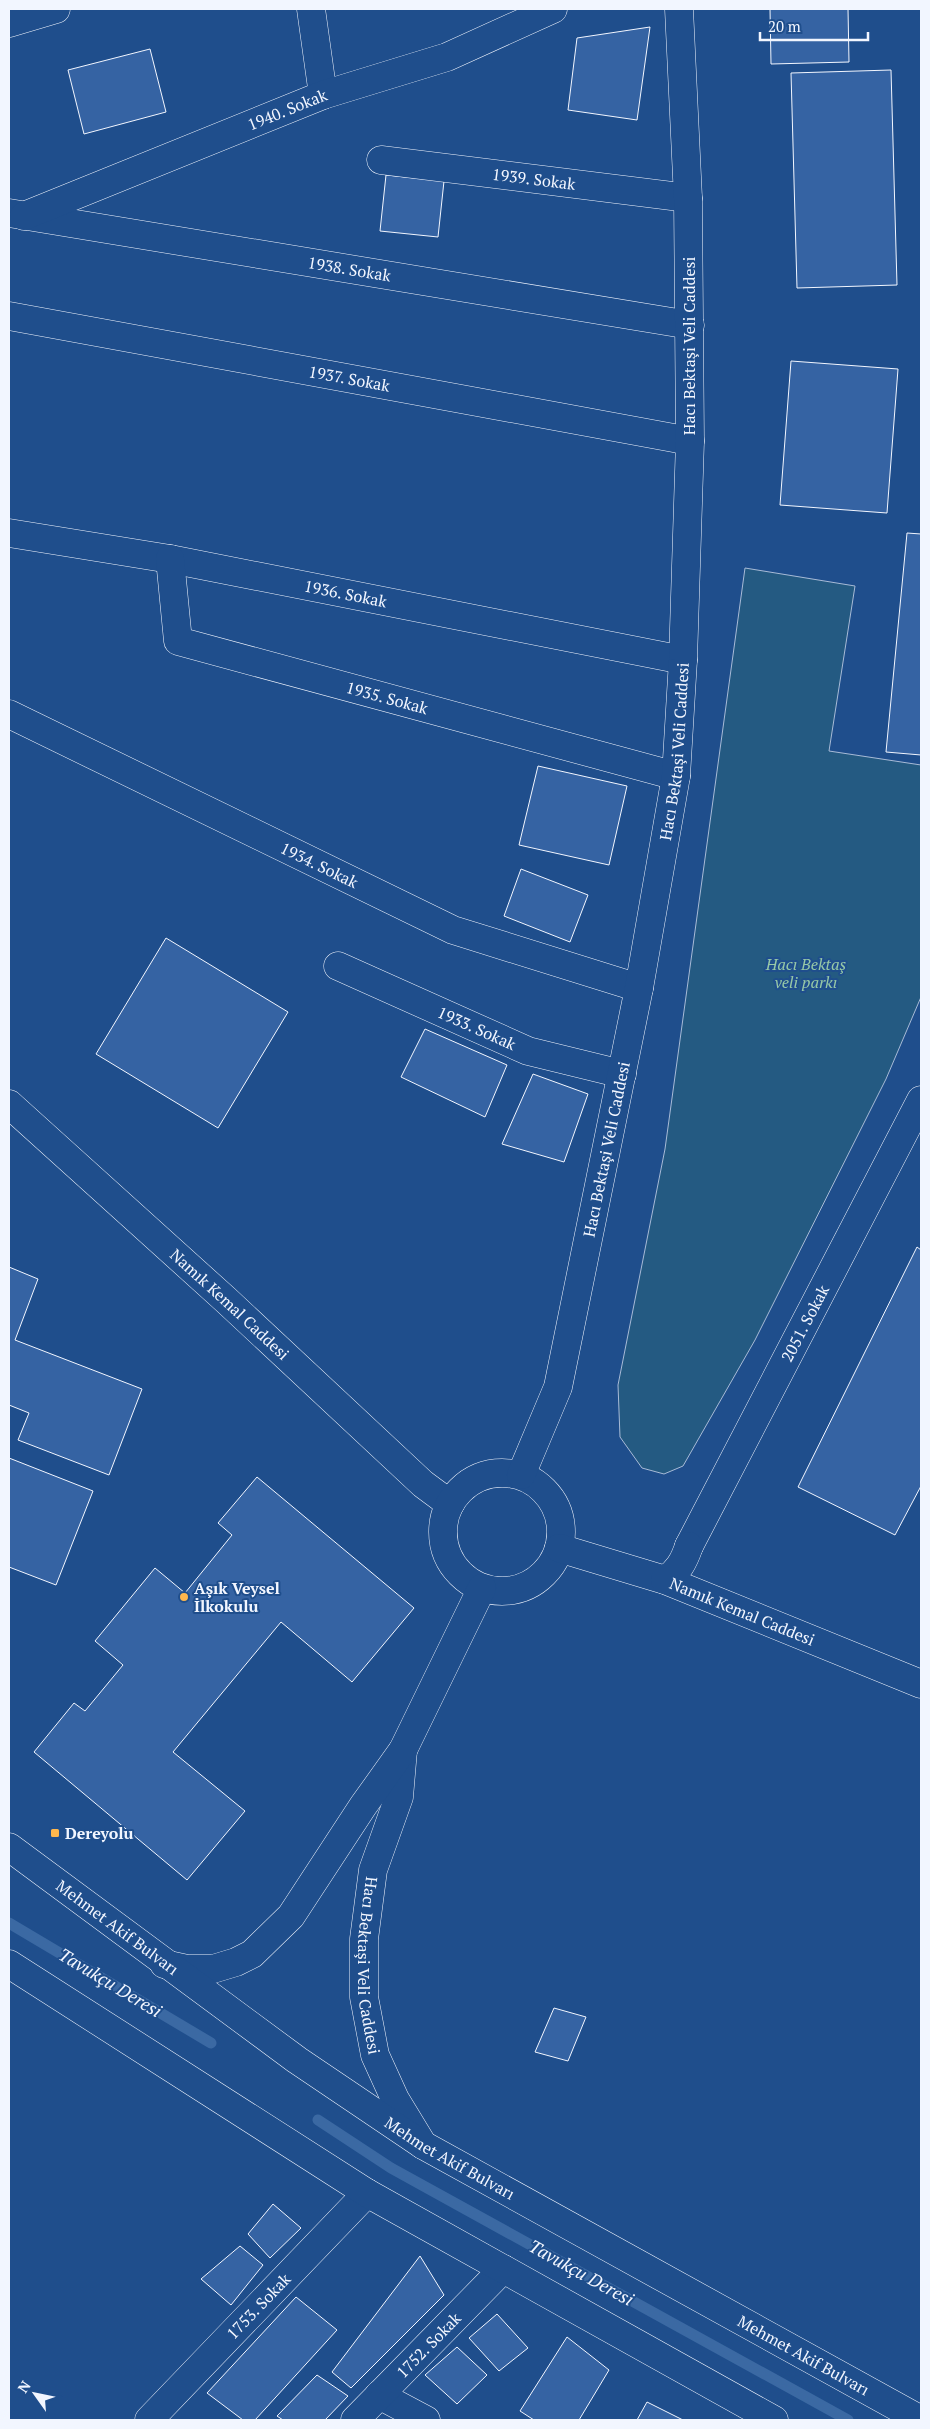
<svg xmlns="http://www.w3.org/2000/svg" width="930" height="2429" font-family="'PT Serif',serif">
	<style>
		.green { fill: #245a82; stroke: #a8bbd7 }
		.lines { fill: none; stroke-linecap: round; stroke-linejoin: round }
		.stream { stroke: #3b69a3; stroke-width: 11 }
		.building { fill: #3563a3; stroke: #f2f6ff }
		.street-casing { stroke: #f2f6ff; stroke-width: 29 }
		.secondary-casing { stroke: #f2f6ff; stroke-width: 29 }
		.primary-casing { stroke: #f2f6ff; stroke-width: 29 }
		.street { stroke: #1f4e8c; stroke-width: 28 }
		.secondary { stroke: #1f4e8c; stroke-width: 28 }
		.primary { stroke: #1f4e8c; stroke-width: 28 }
		.poi-dot { fill: #ffb74d; stroke: #1f4e8c; stroke-width: 2 }
		.labels { text-anchor: middle; stroke-width: 4; stroke-linejoin: round; paint-order: stroke }
		.street-label { font-size: 16px; fill: #f2f6ff; stroke: #1f4e8c }
		.park-label { font-size: 16px; font-style: italic; fill: #97c8a6; stroke: #1f4e8c }
		.poi-label { font-size: 16px; font-weight: bold; fill: #f2f6ff; stroke: #1f4e8c; text-anchor: start }
		.water-label { font-size: 18px; font-style: italic; fill: #f2f6ff; stroke: #1f4e8c }
	</style>
	<rect width="100%" height="100%" fill="#1f4e8c"/>
	<!-- green -->
	<path class="green" d="M745,568L855,586L829,751L921,765V997L886,1079L755,1340L683,1466L664,1474L642,1468L620,1437L618,1385L665,1149Z"/>
	<g class="lines">
		<!-- stream -->
		<g class="stream">
			<path d="M9,1923L211,2043"/>
			<path d="M318,2120L391,2168L848,2420"/>
		</g>
	</g>
	<!-- building -->
	<g class="building">
		<path d="M770,9H848L849,62L771,64Z"/>
		<path d="M650,27L637,120L568,110L577,38Z"/>
		<path d="M150,49L166,112L84,134L68,70Z"/>
		<path d="M891,70L897,285L797,288L791,73Z"/>
		<path d="M386,175L444,181L438,237L380,231Z"/>
		<path d="M791,361L898,369L887,513L780,505Z"/>
		<path d="M907,533L921,534V755L886,752Z"/>
		<path d="M538,766L627,786L609,865L519,845Z"/>
		<path d="M521,869L588,895L570,942L504,916Z"/>
		<path d="M166,938L288,1012L218,1128L96,1054Z"/>
		<path d="M425,1029L507,1065L485,1117L401,1077Z"/>
		<path d="M533,1074L588,1094L564,1162L502,1144Z"/>
		<path d="M917,1247L921,1250V1486L895,1535L798,1487Z"/>
		<path d="M9,1267L38,1279L15,1340L142,1389L109,1475L18,1440L29,1413L9,1405Z"/>
		<path d="M9,1458L93,1491L56,1585L9,1567Z"/>
		<path d="M257,1477L414,1608L352,1682L281,1622L173,1752L245,1811L187,1880L34,1752L74,1703L85,1711L123,1665L95,1641L155,1568L185,1593L232,1535L218,1523Z"/>
		<path d="M554,2008L586,2017L568,2061L535,2052Z"/>
		<path d="M273,2204L301,2228L270,2258L248,2234Z"/>
		<path d="M240,2246L263,2265L231,2305L201,2279Z"/>
		<path d="M420,2256L444,2295L351,2388L332,2372Z"/>
		<path d="M296,2297L337,2330L255,2420H243L207,2393Z"/>
		<path d="M497,2314L528,2348L499,2371L469,2338Z"/>
		<path d="M567,2337L609,2370L579,2420H534L520,2411Z"/>
		<path d="M457,2347L487,2375L457,2404L425,2375Z"/>
		<path d="M317,2375L348,2396L325,2420H283L277,2416Z"/>
		<path d="M647,2402L683,2420H637Z"/>
	</g>
	<g class="lines">
		<defs>
			<g id="street">
				<path d="M311,9L323,95"/>
				<path d="M9,23L56,9"/>
				<path id="s1" d="M381,160L688,198"/>
				<path id="s2" d="M9,213L690,325"/>
				<path id="s3" d="M24,216L323,95L447,57L553,9"/>
				<path id="s4" d="M9,316L690,441"/>
				<path id="s5" d="M9,533L170,559L683,660"/>
				<path id="s6" d="M170,559L178,641L676,776"/>
				<path id="s7" d="M9,714L453,930L639,988"/>
				<path id="s8" d="M338,966L528,1051L622,1074"/>
				<path id="s9" d="M689,1546L921,1100"/>
				<path d="M379,2395L426,2420"/>
				<path id="s10" d="M149,2420L367,2193"/>
				<path id="s11" d="M355,2420L503,2269"/>
			</g>
			<g id="secondary">
				<path id="s12" d="M9,1104L226,1300L423,1484L450,1504"/>
				<circle cx="502" cy="1532" r="59"/>
				<path id="s13" d="M521,1475L558,1387L639,988L676,776L683,660L690,441L688,198L679,9"/>
				<path id="s14" d="M559,1548L665,1580L921,1684"/>
				<path d="M665,1580C678,1572 684,1561 689,1546"/>
				<path id="s15" d="M403,1750L399,1797L373,1870L364,1939V1997L375,2055L395,2099L423,2145"/>
				<path d="M164,1964L187,1969H213L236,1962L252,1954L291,1916L363,1806L403,1750L482,1588"/>
			</g>
			<g id="primary">
				<path id="s16" d="M9,1847L297,2060L423,2145L921,2420"/>
				<path d="M9,1964L367,2193L774,2420"/>
			</g>
		</defs>
		<!-- street casing -->
		<use href="#street" class="street-casing"/>
		<!-- secondary casing -->
		<use href="#secondary" class="secondary-casing"/>
		<!-- primary casing -->
		<use href="#primary" class="primary-casing"/>
		<!-- street -->
		<use href="#street" class="street"/>
		<!-- secondary -->
		<use href="#secondary" class="secondary"/>
		<!-- primary -->
		<use href="#primary" class="primary"/>
	</g>
	<!-- markers -->
	<g class="poi-dot">
		<circle cx="184" cy="1597" r="5"/>
		<rect x="50" y="1828" width="10" height="10" rx="2.5"/>
	</g>
	<g class="labels">
		<!-- street labels -->
		<g class="street-label">
			<text dy="6" stroke="none"><textPath href="#s3" startOffset="284">1940. Sokak</textPath></text>
			<text dy="6" stroke="none"><textPath href="#s1" startOffset="154">1939. Sokak</textPath></text>
			<text dy="6" stroke="none"><textPath href="#s2" startOffset="345">1938. Sokak</textPath></text>
			<text transform="translate(689 346) rotate(-90)" y="6">Hacı Bektaşi Veli Caddesi</text>
			<text dy="6" stroke="none"><textPath href="#s4" startOffset="346">1937. Sokak</textPath></text>
			<text dy="6" stroke="none"><textPath href="#s5" startOffset="342">1936. Sokak</textPath></text>
			<text dy="6" stroke="none"><textPath href="#s6" startOffset="299">1935. Sokak</textPath></text>
			<text dy="6" stroke="none"><textPath href="#s13" startOffset="742">Hacı Bektaşi Veli Caddesi</textPath></text>
			<text dy="6" stroke="none"><textPath href="#s7" startOffset="345">1934. Sokak</textPath></text>
			<text dy="6" stroke="none"><textPath href="#s8" startOffset="152">1933. Sokak</textPath></text>
			<text dy="6" stroke="none"><textPath href="#s13" startOffset="338">Hacı Bektaşi Veli Caddesi</textPath></text>
			<text dy="6" stroke="none"><textPath href="#s12" startOffset="298">Namık Kemal Caddesi</textPath></text>
			<text dy="6" stroke="none"><textPath href="#s9" startOffset="251">2051. Sokak</textPath></text>
			<text dy="6" stroke="none"><textPath href="#s14" startOffset="194">Namık Kemal Caddesi</textPath></text>
			<text dy="6" stroke="none"><textPath href="#s16" startOffset="135">Mehmet Akif Bulvarı</textPath></text>
			<text dy="6" stroke="none"><textPath href="#s15" startOffset="221">Hacı Bektaşi Veli Caddesi</textPath></text>
			<text dy="6" stroke="none"><textPath href="#s16" startOffset="540">Mehmet Akif Bulvarı</textPath></text>
			<text dy="6" stroke="none"><textPath href="#s10" startOffset="158">1753. Sokak</textPath></text>
			<text dy="6" stroke="none"><textPath href="#s11" startOffset="105">1752. Sokak</textPath></text>
			<text dy="6" stroke="none"><textPath href="#s16" startOffset="945">Mehmet Akif Bulvarı</textPath></text>
		</g>
		<!-- park labels -->
		<g class="park-label">
			<text x="806" y="970">Hacı Bektaş<tspan x="806" dy="18">veli parkı</tspan></text>
		</g>
		<!-- poi labels -->
		<g class="poi-label">
			<text x="194" y="1594">Aşık Veysel<tspan x="194" dy="18">İlkokulu</tspan></text>
			<text x="65" y="1839">Dereyolu</text>
		</g>
		<!-- water labels -->
		<g class="water-label">
			<text transform="translate(110 1983) rotate(31)" y="6">Tavukçu Deresi</text>
			<text transform="translate(581 2273) rotate(29)" y="6">Tavukçu Deresi</text>
		</g>
	</g>
	<!-- border -->
	<rect width="930" height="2429" fill="none" stroke="#f2f6ff" stroke-width="20"/>
	<!-- north arrow -->
	<g transform="translate(35 2394) rotate(303)" stroke="#1f4e8c" stroke-width="4" paint-order="stroke">
	<path d="M0-4L9 19L0 12L-9 19Z" fill="#f2f6ff"/>
	<text y="-8" font-size="14" font-weight="bold" text-anchor="middle" fill="#f2f6ff">N</text>
	</g>
	<!-- scale -->
	<path d="M760 32v8h108v-8" fill="none" stroke="#f2f6ff" stroke-width="2.5"/>
	<text x="768" y="32" font-size="15" fill="#f2f6ff" stroke="#1f4e8c" stroke-width="4" paint-order="stroke">20 m</text>
</svg>
